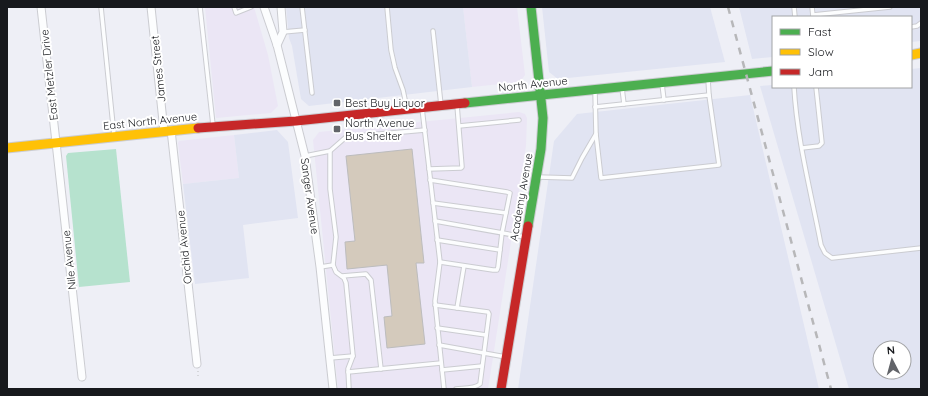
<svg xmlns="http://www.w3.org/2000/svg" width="928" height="396" font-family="Quicksand,sans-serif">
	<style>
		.commercial { fill: #ebe6f5 }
		.built { fill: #e1e4f2; fill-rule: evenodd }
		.green { fill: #b6e2ce }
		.building { fill: #d4cabc; stroke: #bcbcbd }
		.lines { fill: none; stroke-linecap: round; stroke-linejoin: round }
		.lane-casing { stroke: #cbccd1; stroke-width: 5.5 }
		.street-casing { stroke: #cbccd1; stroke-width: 9 }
		.fast-casing { stroke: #cbccd1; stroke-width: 11 }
		.slow-casing { stroke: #cbccd1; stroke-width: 11 }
		.jam-casing { stroke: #cbccd1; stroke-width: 11 }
		.path { stroke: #cdced1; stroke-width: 1.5; stroke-dasharray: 1 3; stroke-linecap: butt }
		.lane { stroke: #fcfdfe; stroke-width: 3.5 }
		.street { stroke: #fcfdfe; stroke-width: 7 }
		.fast { stroke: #4caf50; stroke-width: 9 }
		.slow { stroke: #ffc107; stroke-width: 9 }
		.jam { stroke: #c62828; stroke-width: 9 }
		.rail { stroke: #b7b7b9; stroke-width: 2.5; stroke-dasharray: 7 7; stroke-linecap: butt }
		.poi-dot { fill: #626469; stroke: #fff; stroke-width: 1.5 }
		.labels { text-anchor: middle; stroke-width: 4; stroke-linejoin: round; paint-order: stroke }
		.street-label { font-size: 11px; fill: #17191d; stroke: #fff }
		.poi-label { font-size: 11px; fill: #17191d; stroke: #fff; text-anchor: start }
	</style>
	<rect width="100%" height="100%" fill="#eeeff6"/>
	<!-- commercial -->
	<g class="commercial">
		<path d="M205,7H254L268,55L278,106L271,113L216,118Z"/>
		<path d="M463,7H517L525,75L520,82L472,87Z"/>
		<path d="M519,112L525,114L527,118L526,146L488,389H338L313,140L319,132Z"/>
		<path d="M234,135L239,178L183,184L178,143L179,141Z"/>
	</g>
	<!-- built -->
	<g class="built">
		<path d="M286,7H463L472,87L309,106L301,99L292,46L289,38Z"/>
		<path d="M542,7H710L725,62L558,79L549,72Z"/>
		<path d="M739,7H921V41L911,42V17H773V57L752,59Z"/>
		<path d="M921,68V389H849L760,86L773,85V87H911V69ZM880,348H904V372H880Z"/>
		<path d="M750,95L819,389H518L554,141L577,114Z"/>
		<path d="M277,130L288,142L298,218L243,225L249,278L195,284L183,184L239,178L234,135Z"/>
	</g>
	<!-- green -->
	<path class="green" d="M116,149L130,282L79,287L66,156L68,153Z"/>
	<!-- building -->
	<path class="building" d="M412,149L424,263H416L425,344L387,348L384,317L392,316L387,265L347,269L345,242L355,241L346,156Z"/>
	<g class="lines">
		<defs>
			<g id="lane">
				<path d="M101,7L114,135"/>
				<path d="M200,7L213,125"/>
				<path d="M234,7L236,13L251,7"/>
				<path d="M302,7L312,93"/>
				<path d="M387,7L391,50L395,68L403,90L407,109"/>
				<path d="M794,7L795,17"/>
				<path d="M812,7L813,16"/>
				<path d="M813,15L890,7"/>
				<path d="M911,27L917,26L921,23"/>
				<path d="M433,31L441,105"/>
				<path d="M283,32L305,30"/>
				<path d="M708,79L709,95"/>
				<path d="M662,84L664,100"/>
				<path d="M794,87C797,140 811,192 821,245L825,253L832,258L921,248"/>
				<path d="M622,88L624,104"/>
				<path d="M595,107L709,95L719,165L601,178L596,134"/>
				<path d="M422,108L440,262L435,301L444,389"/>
				<path d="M459,126L519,120"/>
				<path d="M802,148L819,146L822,143L816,87"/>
				<path d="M330,151V189L336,237L333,265L336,272L344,278L346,283L353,356L348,369L349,389"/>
				<path d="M305,156L330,151L346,137L425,130"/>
				<path d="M429,169L461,168L462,167L457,105"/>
				<path d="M538,177L572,178L582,158L596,134L595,91"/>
				<path d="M430,180L507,192L510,193L506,213L433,203"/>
				<path d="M435,221L525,237"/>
				<path d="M437,240L500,250"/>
				<path d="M440,262L493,270H497L498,267L502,233L506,213"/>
				<path d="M320,267L333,265"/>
				<path d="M342,276L366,274L371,280L381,369"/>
				<path d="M435,305L488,312L489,314L480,384C474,389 463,388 456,389"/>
				<path d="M457,308L464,266"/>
				<path d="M437,328L486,335"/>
				<path d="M439,345L506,357"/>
				<path d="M330,358L353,356"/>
				<path d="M442,370L482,366"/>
				<path d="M348,372L441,363"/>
			</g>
			<g id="street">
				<path d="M41,7L82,377"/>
				<path d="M151,7L164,131"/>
				<path d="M264,7L277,45L305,156L320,267L333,389"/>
				<path d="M277,45L283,32L281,7"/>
				<path d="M171,130L197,364"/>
			</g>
			<g id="fast">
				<path d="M465,103L773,71"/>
				<path d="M528,226L541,149L543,118L531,7"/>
			</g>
			<g id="slow">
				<path d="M911,55L921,53"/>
				<path d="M7,148L198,128"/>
			</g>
			<g id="jam">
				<path d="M198,128L296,121L465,103"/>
				<path d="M501,389L528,226"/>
			</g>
		</defs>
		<!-- lane casing -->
		<use href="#lane" class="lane-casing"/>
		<!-- street casing -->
		<use href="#street" class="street-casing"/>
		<!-- fast casing -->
		<use href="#fast" class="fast-casing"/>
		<!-- slow casing -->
		<use href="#slow" class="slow-casing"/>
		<!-- jam casing -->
		<use href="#jam" class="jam-casing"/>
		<!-- path -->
		<path class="path" d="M198,371V376"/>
		<!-- lane -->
		<use href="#lane" class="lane"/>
		<!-- street -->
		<use href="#street" class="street"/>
		<!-- fast -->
		<use href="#fast" class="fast"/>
		<!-- slow -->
		<use href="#slow" class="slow"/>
		<!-- jam -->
		<use href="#jam" class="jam"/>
		<!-- rail -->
		<path class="rail" d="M728,7L831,389"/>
	</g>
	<!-- markers -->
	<g class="poi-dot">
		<rect x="333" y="99" width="8" height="8" rx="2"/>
		<rect x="333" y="125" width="8" height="8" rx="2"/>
	</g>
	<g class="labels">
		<!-- street labels -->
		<g class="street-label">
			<text transform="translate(158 69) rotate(-96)" y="4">James Street</text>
			<text transform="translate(49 75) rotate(-96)" y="4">East Metzler Drive</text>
			<text transform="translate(533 84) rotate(-6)" y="4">North Avenue</text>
			<text transform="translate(150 121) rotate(-6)" y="4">East North Avenue</text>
			<text transform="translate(310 196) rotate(82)" y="4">Sanger Avenue</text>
			<text transform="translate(521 197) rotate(-80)" y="4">Academy Avenue</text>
			<text transform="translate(184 247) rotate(-96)" y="4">Orchid Avenue</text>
			<text transform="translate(69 260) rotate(-96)" y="4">Nile Avenue</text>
		</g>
		<!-- poi labels -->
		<g class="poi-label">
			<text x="345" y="107">Best Buy Liquor</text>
			<text x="345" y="127">North Avenue<tspan x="345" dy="13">Bus Shelter</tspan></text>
		</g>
	</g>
	<!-- border -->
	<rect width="928" height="396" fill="none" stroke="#17191d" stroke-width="16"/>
	<!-- legend -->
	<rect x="772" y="16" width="140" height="72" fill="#ffffff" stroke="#a2a3a5"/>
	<rect x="780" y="29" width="20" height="6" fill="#4caf50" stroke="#a2a3a5"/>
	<text x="808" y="36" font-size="12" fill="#17191d">Fast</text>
	<rect x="780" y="49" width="20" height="6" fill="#ffc107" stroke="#a2a3a5"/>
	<text x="808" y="56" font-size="12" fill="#17191d">Slow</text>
	<rect x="780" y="69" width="20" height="6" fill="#c62828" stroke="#a2a3a5"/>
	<text x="808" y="76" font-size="12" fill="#17191d">Jam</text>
	<!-- north arrow -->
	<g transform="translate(892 360) rotate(354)"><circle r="19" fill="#ffffff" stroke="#a2a3a5"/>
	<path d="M0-3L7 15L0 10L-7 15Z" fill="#626469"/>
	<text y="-6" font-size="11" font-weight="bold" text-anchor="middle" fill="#17191d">N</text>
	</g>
</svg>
